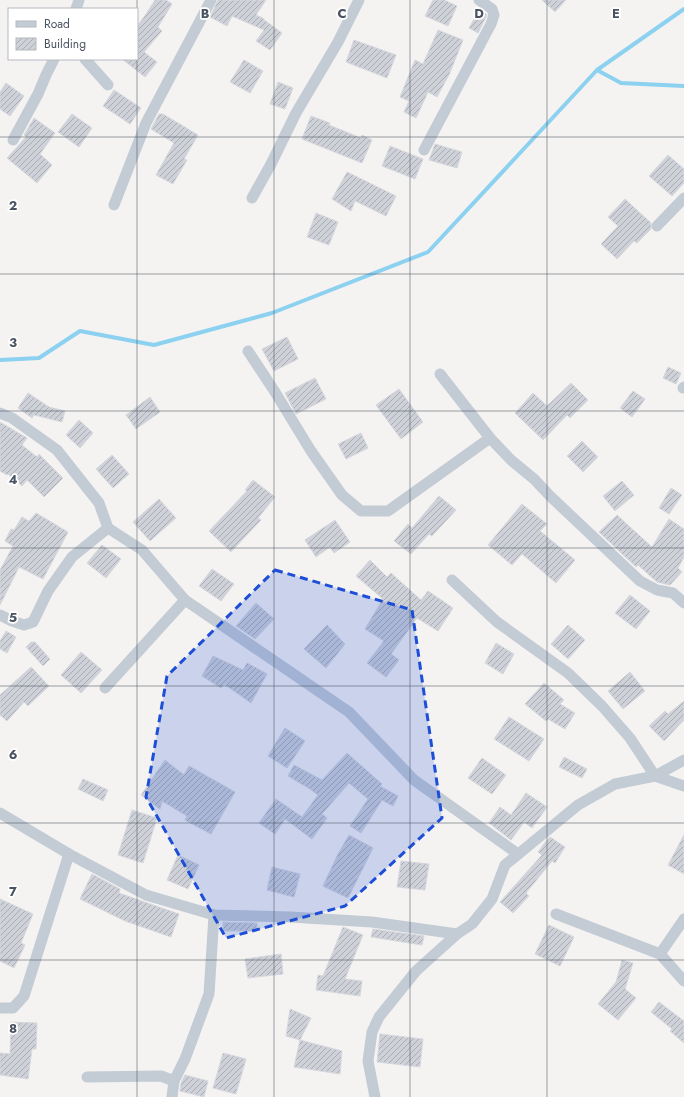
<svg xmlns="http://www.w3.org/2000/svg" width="684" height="1097" font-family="Jost,sans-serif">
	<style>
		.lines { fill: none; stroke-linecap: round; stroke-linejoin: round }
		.stream { stroke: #8cd1f0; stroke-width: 4 }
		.building { fill: url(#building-hatch); stroke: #d6d8de }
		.street { stroke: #c3cbd4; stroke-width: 11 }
		.marked { fill: #1d4ed8; fill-opacity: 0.2; stroke: #1d4ed8; stroke-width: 3; stroke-dasharray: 8 5; stroke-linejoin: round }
		.grid { fill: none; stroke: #495361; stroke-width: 1; stroke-opacity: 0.55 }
		.grid-label { font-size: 13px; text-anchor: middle; font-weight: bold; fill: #495361; stroke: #fff; stroke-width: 3.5; stroke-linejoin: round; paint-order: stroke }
	</style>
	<defs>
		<pattern id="building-hatch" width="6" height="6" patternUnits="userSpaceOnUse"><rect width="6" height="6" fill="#ced1d8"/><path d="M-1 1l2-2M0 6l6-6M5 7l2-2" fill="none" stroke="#a9acb3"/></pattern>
	</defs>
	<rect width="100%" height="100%" fill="#f5f3f2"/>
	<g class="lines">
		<!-- stream -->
		<g class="stream">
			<path d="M597,70L621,83L684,86"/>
			<path d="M0,360L39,358L80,331L154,345L272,313L428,252L597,70L684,9"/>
		</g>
	</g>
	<!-- building -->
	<g class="building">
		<path d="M155,0H166L172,4L158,27L162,31L144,52L157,62L145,77L122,59H137V26L144,17Z"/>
		<path d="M218,0H266L256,15L263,18V19L282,33L270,50L256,41L264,30L232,16L227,26L210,17Z"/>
		<path d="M433,0H444L457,6L448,26L425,16Z"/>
		<path d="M542,0H566L555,12Z"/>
		<path d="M480,9L487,15L478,33L469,28Z"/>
		<path d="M438,30L463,40L449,75L437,97L428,92L416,118L404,112L409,101L400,97L415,60L423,64Z"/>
		<path d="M354,40L396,55L387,78L346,62Z"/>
		<path d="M244,60L263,71L250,93L230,82Z"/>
		<path d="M278,82L293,88L285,109L270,104Z"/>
		<path d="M6,83L24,96L10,116L0,109V92Z"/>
		<path d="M114,90L141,108L130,124L103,106Z"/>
		<path d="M72,114L92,128L79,147L58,132Z"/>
		<path d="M159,114H163L198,135L184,159L187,160L173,184L156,175L174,143L151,129Z"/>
		<path d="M311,116L330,123L329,125L361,138L362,135L372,140L362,163L302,139Z"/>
		<path d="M34,118L55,133L40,154L52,165L37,183L7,158L26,137L24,135Z"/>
		<path d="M435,144L462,152L457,168L429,160Z"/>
		<path d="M390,146L423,159L415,179L382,166Z"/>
		<path d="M668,155L684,169V183L672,196L649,176Z"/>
		<path d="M347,172L396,196L386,216L355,201L351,211L332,199Z"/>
		<path d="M625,199L651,223V229L637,243L634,241L617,259L601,244L618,226L608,217Z"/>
		<path d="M316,213L338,222L329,245L307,237Z"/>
		<path d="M287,337L298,359L274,371L262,349Z"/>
		<path d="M668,367L681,373L676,384L663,378Z"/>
		<path d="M315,378L326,399L296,414L285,393Z"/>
		<path d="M571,383L588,400L570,418L567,415L543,440L515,413L533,393L547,406Z"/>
		<path d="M399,389L423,422L401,439L376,405Z"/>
		<path d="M633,391L645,399L632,417L620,408Z"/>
		<path d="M28,393L49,407L65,411L62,422L34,415L32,418L18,408Z"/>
		<path d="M150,397L160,412L136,429L126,415Z"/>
		<path d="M79,420L93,433L80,448L66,435Z"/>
		<path d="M0,422L27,438L22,445L37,457L39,454L63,478L44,497L27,480L22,486L8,474L7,475L0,471Z"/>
		<path d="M361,433L368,448L346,459L338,444Z"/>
		<path d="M582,441L598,457L583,472L567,456Z"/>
		<path d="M112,455L129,474L113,488L96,469Z"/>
		<path d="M253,480L275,497L258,518L261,520L231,552L209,531L247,491L245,490Z"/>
		<path d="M622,481L634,495L615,511L603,496Z"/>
		<path d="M671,488L682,495L669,514L659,508Z"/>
		<path d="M439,496L456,510L432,536L429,534L411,554L394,541L408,524L412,528Z"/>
		<path d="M159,499L176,518L150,541L133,522Z"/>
		<path d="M522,504L547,524L540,531L575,560L556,583L522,554L512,565L488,545Z"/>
		<path d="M36,513L68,532L43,579L19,567L0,605V570L13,546L5,541L11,529L14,530L22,517L29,521Z"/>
		<path d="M617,515L652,547L669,519L684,529V557L678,568L682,572L670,585L657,582L638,565L636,567L599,532Z"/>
		<path d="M335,520L350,542L334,553L330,547L316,557L305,540Z"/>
		<path d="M102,545L121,559L106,578L87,563Z"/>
		<path d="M370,560L387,577L391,573L421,600L428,591L453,608L438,631L417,618L391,654L399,660L386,677L367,663L384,641L365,629L383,599L356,576Z"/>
		<path d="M212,569L234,584L221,601L199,586Z"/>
		<path d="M630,595L650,611L636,629L615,613Z"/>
		<path d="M256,603L274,619L255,639L236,626Z"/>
		<path d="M327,625L345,644L326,668L304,649Z"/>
		<path d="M568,625L585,640L568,659L551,644Z"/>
		<path d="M6,631L16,637L7,653L0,649V641Z"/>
		<path d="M31,642H35L50,659L43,666L26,647Z"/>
		<path d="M496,643L514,654L503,674L485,663Z"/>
		<path d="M81,652L102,670L81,693L61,675Z"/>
		<path d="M213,656L243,670L247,663L267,674L251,703L224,684L221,688L202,676Z"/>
		<path d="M31,667L49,686L28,706L24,702L7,721L0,715V695Z"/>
		<path d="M630,672L645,691L623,709L608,691Z"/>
		<path d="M544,683L564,700L560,704L575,713L565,729L548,719L546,721L525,704Z"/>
		<path d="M684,701V720L664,741L649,726L665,711L668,714Z"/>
		<path d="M509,717L544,739L529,761L494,739Z"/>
		<path d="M285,728L305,741L287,768L268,756Z"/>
		<path d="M347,753L382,784L380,786L398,796L393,806L382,800L361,833L350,826L368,799L349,783L322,814L327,818L312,839L285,819L275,834L259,823L276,799L302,817L318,795L310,789L288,776L294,765L322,780Z"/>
		<path d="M564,757L587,769L582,778L559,767Z"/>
		<path d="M482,758L506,775L492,794L468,778Z"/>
		<path d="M165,760L184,775L189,766L235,792L211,834L185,820L187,816L162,801L160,809L141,795Z"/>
		<path d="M83,779L108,790L103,801L78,789Z"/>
		<path d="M526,793L547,807L532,828L524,822L511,840L489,823L500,807L511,815Z"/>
		<path d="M132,810L157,818L143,863L118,855Z"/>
		<path d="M349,835L373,848L348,898L323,886L338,854Z"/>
		<path d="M684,835V874L668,865Z"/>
		<path d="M550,837L565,847L555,863L552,861L526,893L529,896L513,913L500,902L542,855L538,852L546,841Z"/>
		<path d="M178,855L199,865L188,889L167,880Z"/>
		<path d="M401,861L429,864L425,890L397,887Z"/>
		<path d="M272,867L300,874L294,897L267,890Z"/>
		<path d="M92,874L120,889L119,893L179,914L171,937L125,921L80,899Z"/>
		<path d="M0,899L33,914L21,943L25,945L14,968L0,961Z"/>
		<path d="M223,922L257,923V931H223Z"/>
		<path d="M549,925L574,937L560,966L535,954Z"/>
		<path d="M343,927L363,935L345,979L362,981L360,996L316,990L318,975L323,976Z"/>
		<path d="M373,929L424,936L422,945L371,937Z"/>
		<path d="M281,954L283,974L248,978L245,959Z"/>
		<path d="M622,960L633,963L625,989L636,998L618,1020L598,1004L616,982Z"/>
		<path d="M659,1002L684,1021V1043L670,1031L672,1029L651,1012Z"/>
		<path d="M290,1009L311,1018L300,1040L286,1036Z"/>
		<path d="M11,1022L37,1023L36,1049H32L28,1079L0,1075V1053L10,1054Z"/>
		<path d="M380,1034L423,1039L420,1067L377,1062Z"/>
		<path d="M300,1040L342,1051L340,1074L294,1067Z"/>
		<path d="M223,1053L246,1059L236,1094L213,1088Z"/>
		<path d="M185,1075L208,1081L204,1097L180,1091L181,1083Z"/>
	</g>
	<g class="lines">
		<!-- street -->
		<g class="street">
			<path d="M76,9L79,0"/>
			<path d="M85,59L108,85"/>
			<path d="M13,140L38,94L46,75L54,59"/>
			<path d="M424,150L491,24L494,15L492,9L479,0"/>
			<path d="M252,198L271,164L296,113L338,42L359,0"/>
			<path d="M114,205L146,123L211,0"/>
			<path d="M657,226L684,198"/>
			<path d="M248,351L275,392L311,451L342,495L361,511H388L490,438L511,460L534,479L550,496L640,581L657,590L673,593L684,603"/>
			<path d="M440,374L490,438"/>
			<path d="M683,388L684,387"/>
			<path d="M0,413L12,418L57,450L99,503L108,528L142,550L185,600L349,712L414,780L518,854"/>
			<path d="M452,580L497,622L568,673L602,706L630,738L655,776L684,786"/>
			<path d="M0,615L12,621L24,625L33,622L48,591L72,557L108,528"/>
			<path d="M105,688L185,600"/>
			<path d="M0,813L69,854L146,895L214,915L290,917L372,922L457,934L472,924L492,899L505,865L578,805L615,784L655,776L684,760"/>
			<path d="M556,914L660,954L684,981"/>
			<path d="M660,954L684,919"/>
			<path d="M0,1008H13L24,996L69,854"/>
			<path d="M87,1077L161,1076L174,1081"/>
			<path d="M172,1097L174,1081L185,1059L209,994L214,915"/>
			<path d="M375,1097L368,1061L372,1032L379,1017L416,971L457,934"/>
		</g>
	</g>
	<!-- marked area -->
	<path class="marked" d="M275,570L412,610L442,818L345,906L226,938L146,797L167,676Z"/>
	<!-- grid -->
	<path class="grid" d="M137,0V9M274,0V1097M410,0V1097M547,0V1097M137,59V1097M0,137H684M0,274H684M0,411H684M0,548H684M0,686H684M0,823H684M0,960H684"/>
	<g class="grid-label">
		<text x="205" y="18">B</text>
		<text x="342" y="18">C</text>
		<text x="479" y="18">D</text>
		<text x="616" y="18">E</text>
		<text x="13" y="210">2</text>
		<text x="13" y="347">3</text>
		<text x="13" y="484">4</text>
		<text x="13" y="622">5</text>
		<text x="13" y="759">6</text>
		<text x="13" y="896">7</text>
		<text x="13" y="1033">8</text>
	</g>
	<!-- legend -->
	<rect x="8" y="8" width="130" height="52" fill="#ffffff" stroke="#b6bac0"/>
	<rect x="16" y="21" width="20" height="6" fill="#c3cbd4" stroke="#b6bac0"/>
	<text x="44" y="28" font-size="12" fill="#495361">Road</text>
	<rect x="16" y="38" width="20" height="12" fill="url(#building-hatch)" stroke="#b6bac0"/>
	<text x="44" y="48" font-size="12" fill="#495361">Building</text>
</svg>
